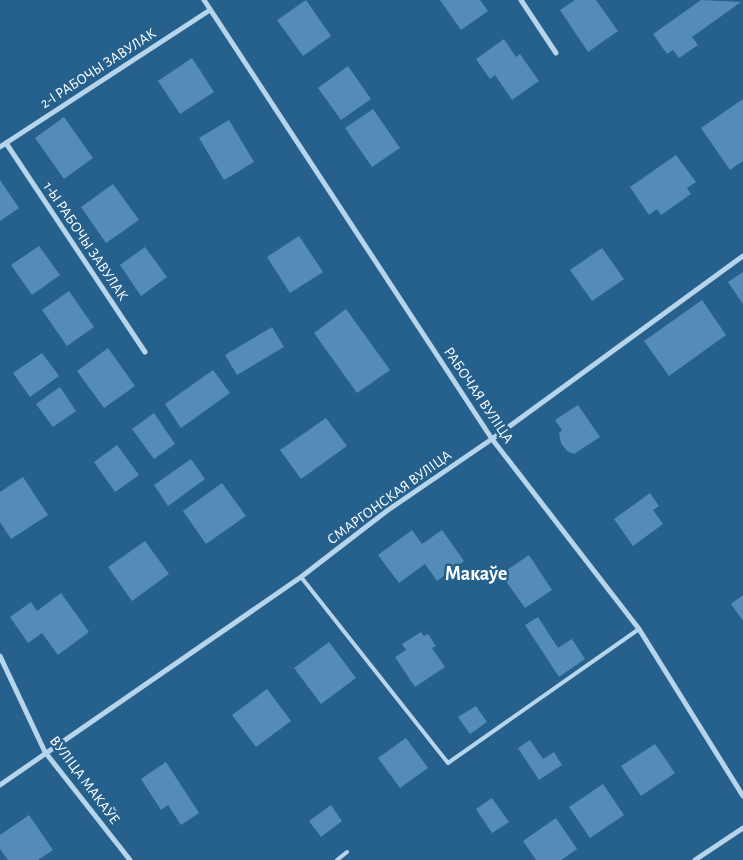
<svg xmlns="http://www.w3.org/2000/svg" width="743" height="860" font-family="'Alegreya Sans',sans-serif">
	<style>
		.building { fill: #538cb6 }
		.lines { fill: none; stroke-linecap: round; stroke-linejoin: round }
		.service { stroke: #b6d5eb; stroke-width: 4 }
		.minor { stroke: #b6d5eb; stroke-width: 5 }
		.labels { text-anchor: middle; stroke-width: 5; stroke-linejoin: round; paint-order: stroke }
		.street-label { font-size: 15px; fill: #fff; stroke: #26618d }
		.district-label { font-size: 20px; font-weight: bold; fill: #fff; stroke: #26618d }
	</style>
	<rect width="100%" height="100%" fill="#26618d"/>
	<!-- building -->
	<g class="building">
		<path d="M306,0L331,36L303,56L277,20Z"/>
		<path d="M440,0H480L488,11L461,30Z"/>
		<path d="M575,0H596L618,31L588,52L560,10Z"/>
		<path d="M701,0L741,2L692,37L698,45L679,58L673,50L667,54L653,34Z"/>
		<path d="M504,39L516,57L520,54L539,81L512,100L495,75L490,79L476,59Z"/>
		<path d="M192,58L214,92L180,114L158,81Z"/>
		<path d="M348,66L371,99L341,120L318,88Z"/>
		<path d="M743,99V161L730,170L701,128Z"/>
		<path d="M373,109L400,148L372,167L345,128Z"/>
		<path d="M64,117L93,158L64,179L35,138Z"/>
		<path d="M229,120L254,162L224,180L199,138Z"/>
		<path d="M676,155L696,182L687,188L691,194L661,215L657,209L649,215L630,187Z"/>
		<path d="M0,180L19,208L0,221Z"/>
		<path d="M113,184L139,220L106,243L81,207Z"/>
		<path d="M299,236L323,272L290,293L267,257Z"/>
		<path d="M39,246L60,275L32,295L11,265Z"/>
		<path d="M145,247L167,277L141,296L120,265Z"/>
		<path d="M602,248L624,279L592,301L570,270Z"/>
		<path d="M743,272V304L728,282Z"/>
		<path d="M69,291L94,327L67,346L42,310Z"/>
		<path d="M702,300L726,335L669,376L644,341Z"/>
		<path d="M346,309L390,370L357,393L314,333Z"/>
		<path d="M272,327L284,347L237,375L225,355Z"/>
		<path d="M108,348L135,386L104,408L77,371Z"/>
		<path d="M42,353L59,376L30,397L13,373Z"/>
		<path d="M213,370L230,393L181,428L165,404Z"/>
		<path d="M60,387L76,411L53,427L36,404Z"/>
		<path d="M578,405L600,437L574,454L567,451L561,443L559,433L562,430L555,420Z"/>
		<path d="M154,413L175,444L154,459L132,429Z"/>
		<path d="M326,418L347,446L301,479L280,450Z"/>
		<path d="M117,445L139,475L115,492L94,462Z"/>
		<path d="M191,459L205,479L168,506L154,485Z"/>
		<path d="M23,477L48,515L11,539L0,522V492Z"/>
		<path d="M222,483L246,516L206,544L183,511Z"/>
		<path d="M650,493L659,506L653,510L663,524L633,546L614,519Z"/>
		<path d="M412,530L422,544L442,530L464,561L437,581L425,564L399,583L378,555Z"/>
		<path d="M145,541L169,574L132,601L108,567Z"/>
		<path d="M529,555L552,590L525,608L501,574Z"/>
		<path d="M61,593L89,632L58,655L42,633L28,643L10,617L31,602L37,611Z"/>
		<path d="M743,595V621L731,604Z"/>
		<path d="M538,617L558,648L572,639L585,659L559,677L525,625Z"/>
		<path d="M421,632L424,636L428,634L436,646L432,648L445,667L415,687L395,657L406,650L402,644Z"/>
		<path d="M329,642L356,678L321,704L294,668Z"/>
		<path d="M267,689L291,721L256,747L232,715Z"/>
		<path d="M476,706L487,722L470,734L458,717Z"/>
		<path d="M406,738L428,768L400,788L378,758Z"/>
		<path d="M530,740L543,759L554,752L562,765L539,780L518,748Z"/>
		<path d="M655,744L675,773L641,796L621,766Z"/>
		<path d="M166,762L199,813L181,825L168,805L161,810L141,779Z"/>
		<path d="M603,784L624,815L590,838L569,807Z"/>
		<path d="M492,798L509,822L492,833L476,809Z"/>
		<path d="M331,805L342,821L321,837L309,821Z"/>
		<path d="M29,815L53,850L38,860H8L0,849V835Z"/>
		<path d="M556,818L577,849L561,860H536L523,841Z"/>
	</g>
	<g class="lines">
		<!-- service -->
		<g class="service">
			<path d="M301,577L448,763L639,629"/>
			<path d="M337,860L347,852"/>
		</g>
		<!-- minor -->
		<g class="minor">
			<path d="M204,0L492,439L639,629L743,796"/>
			<path d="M521,0L556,53"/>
			<path d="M6,143L145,352"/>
			<path d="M0,147L210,10"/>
			<path d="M0,656L45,752L130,860"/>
			<path d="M0,785L301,577L388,510L492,439L743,256"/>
			<path d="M695,860L743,828"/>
		</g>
	</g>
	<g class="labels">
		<!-- street labels -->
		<g class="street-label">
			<text transform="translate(98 68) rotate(-33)" y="5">2-І РАБОЧЫ ЗАВУЛАК</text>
			<text transform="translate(86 241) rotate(56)" y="5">1-Ы РАБОЧЫ ЗАВУЛАК</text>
			<text transform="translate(479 395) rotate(56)" y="5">РАБОЧАЯ ВУЛІЦА</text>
			<text transform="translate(389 497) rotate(-36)" y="5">СМАРГОНСКАЯ ВУЛІЦА</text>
			<text transform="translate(85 780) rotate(53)" y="5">ВУЛІЦА МАКАЎЕ</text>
		</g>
		<!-- district labels -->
		<g class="district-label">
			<text x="476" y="580">Макаўе</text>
		</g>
	</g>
</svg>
